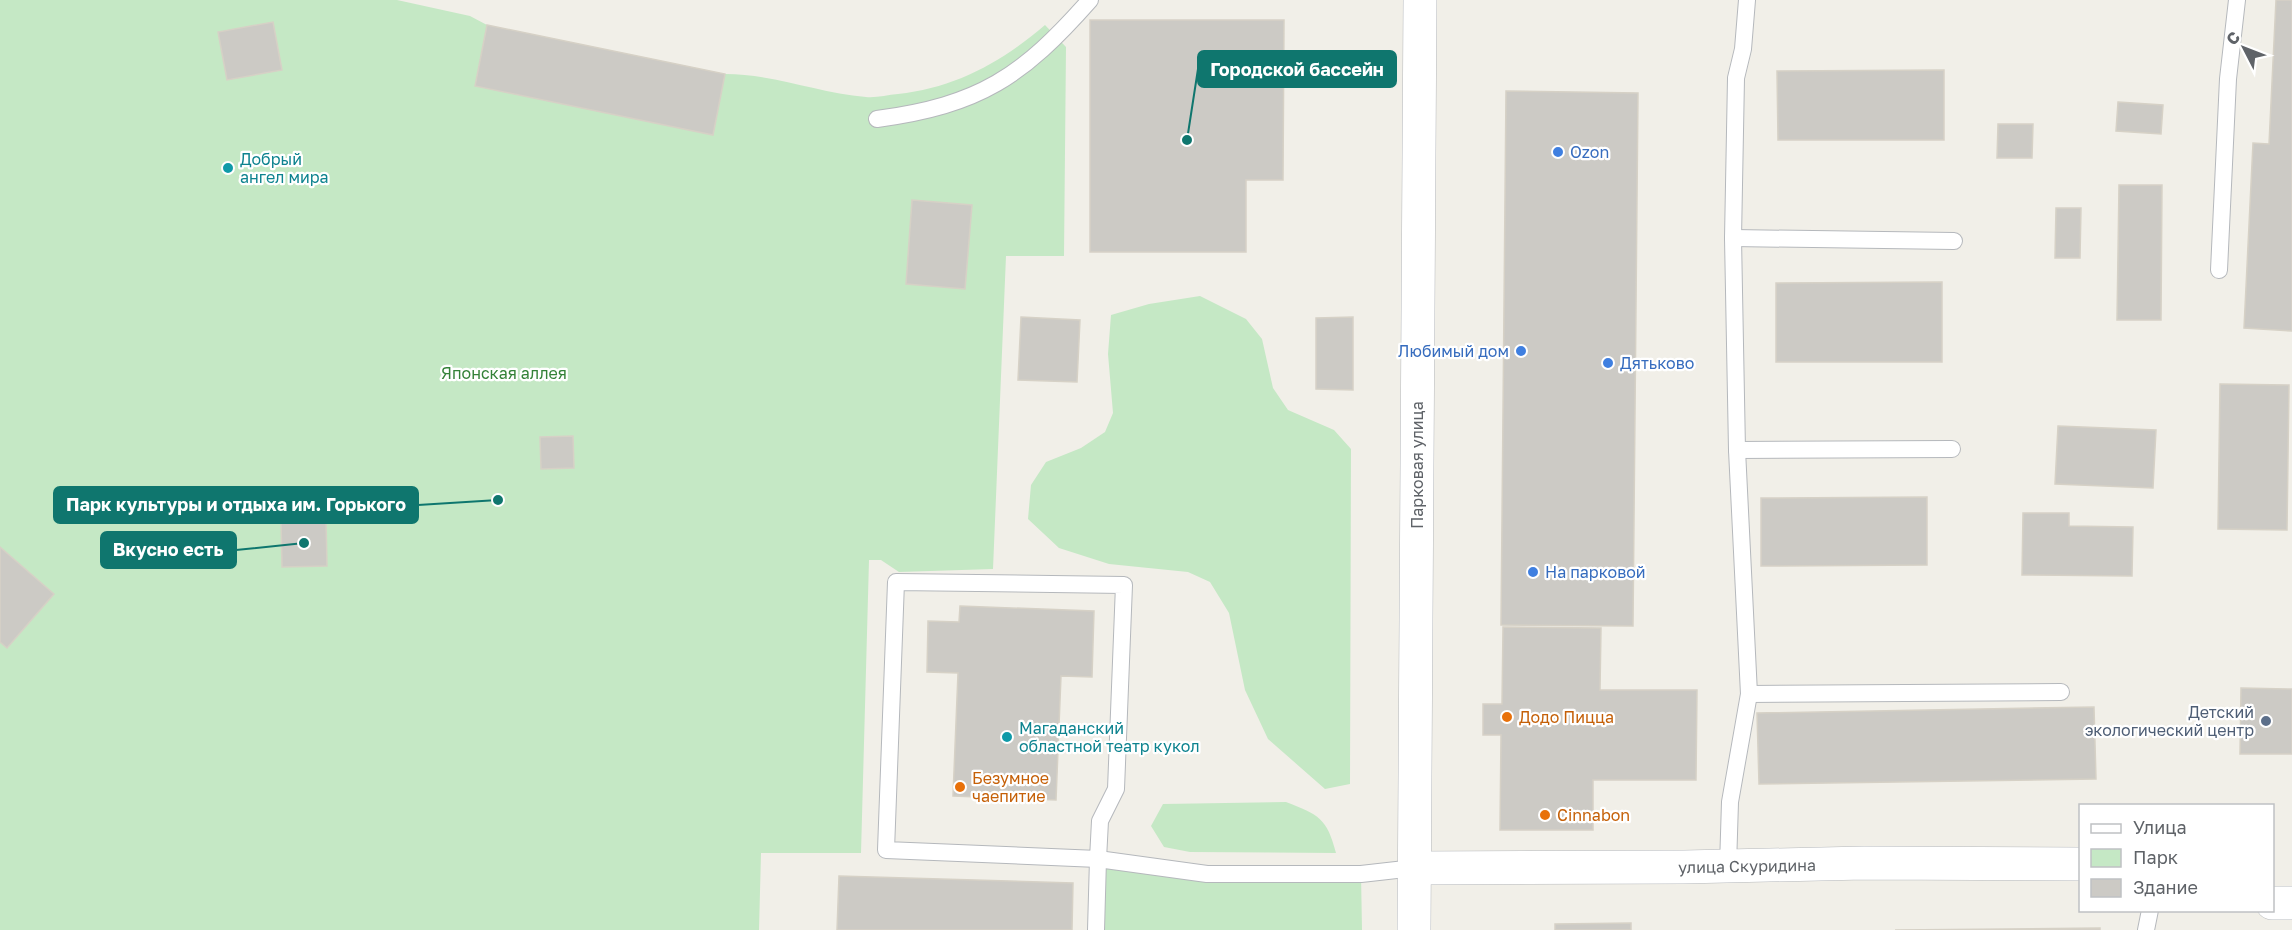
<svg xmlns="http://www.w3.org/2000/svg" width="2292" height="930" font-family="'Golos Text',sans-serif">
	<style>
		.green { fill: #c5e8c5 }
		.building { fill: #cccac5; stroke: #d6d1c6; stroke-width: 1.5 }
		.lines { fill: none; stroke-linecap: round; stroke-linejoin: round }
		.service-casing { stroke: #b5b8bc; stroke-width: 18 }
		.minor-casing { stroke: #b5b8bc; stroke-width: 34 }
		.service { stroke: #fff; stroke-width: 16 }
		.minor { stroke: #fff; stroke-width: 33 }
		.shop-dot { fill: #3f7fe0; stroke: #fff; stroke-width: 2 }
		.culture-dot { fill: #0f9aa8; stroke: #fff; stroke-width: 2 }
		.food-dot { fill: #e8710a; stroke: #fff; stroke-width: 2 }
		.service-dot { fill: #5c6f8a; stroke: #fff; stroke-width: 2 }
		.labels { text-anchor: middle; stroke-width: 4.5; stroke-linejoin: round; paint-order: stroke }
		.shop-label { font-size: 16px; fill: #366cbe; stroke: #fff; text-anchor: start }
		.culture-label { font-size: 16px; fill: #0d838f; stroke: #fff; text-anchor: start }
		.park-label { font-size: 16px; fill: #348238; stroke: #fff }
		.street-label { font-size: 16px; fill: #5f6368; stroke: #fff }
		.service-label { font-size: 16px; fill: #4e5e75; stroke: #fff; text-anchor: end }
		.food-label { font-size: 16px; fill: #c56008; stroke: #fff; text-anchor: start }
		.leader { fill: none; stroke: #0f766e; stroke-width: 2 }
		.callout-dot { fill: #0f766e; stroke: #fff; stroke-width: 2 }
		.callout { fill: #0f766e; stroke: #0f766e; stroke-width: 2 }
		.callout-label { font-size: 18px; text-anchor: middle; font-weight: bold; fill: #fff }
	</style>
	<rect width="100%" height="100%" fill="#f1efe8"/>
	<!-- green -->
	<g class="green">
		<path d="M0,0H397L470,16L487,25L475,85L713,134L725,74C773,74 818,93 866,97C876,98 887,95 898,94C955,88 1002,62 1045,25L1066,47L1064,256H1006L993,569L899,572L881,560H869L861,853H761L759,930H0Z"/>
		<path d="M1200,296L1246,319L1262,339L1273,388L1288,410L1334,430L1351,449L1350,784L1325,789L1268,739L1245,690L1229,613L1210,582L1188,572L1109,564L1059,548L1028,519L1031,485L1046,462L1081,448L1105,432L1113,413L1108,354L1111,315L1149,304Z"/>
		<path d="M1286,802C1319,815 1327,818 1336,853L1190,852L1164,847L1151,826L1163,804Z"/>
		<path d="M1098,859L1207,874H1361L1362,930H1096Z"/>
	</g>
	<!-- building -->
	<g class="building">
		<path d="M2276,0H2292V331L2244,328L2253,143L2269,144Z"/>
		<path d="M1090,20H1284L1283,180H1246V252H1090Z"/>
		<path d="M273,22L282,70L227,80L218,32Z"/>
		<path d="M487,25L725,74L713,135L475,86Z"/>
		<path d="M1944,70V140H1778L1777,71Z"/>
		<path d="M1506,91L1638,93L1633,626L1501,625Z"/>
		<path d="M2118,102L2163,105L2161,134L2116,131Z"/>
		<path d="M1998,124H2033L2032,158H1997Z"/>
		<path d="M2119,185H2162L2161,320H2117Z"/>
		<path d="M912,200L972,205L965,289L906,284Z"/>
		<path d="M2056,208H2081L2080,258H2055Z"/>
		<path d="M1942,282V362H1776V283Z"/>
		<path d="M1021,317L1080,320L1077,382L1018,380Z"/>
		<path d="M1353,317V390L1316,389V318Z"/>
		<path d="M2220,384L2289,385L2287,530L2218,529Z"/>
		<path d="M2058,426L2156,430L2153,488L2055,484Z"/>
		<path d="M573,436L574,468L541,469L540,437Z"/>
		<path d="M1927,497V565L1761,566V498Z"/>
		<path d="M2023,513H2069V526L2133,527L2132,576L2022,575Z"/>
		<path d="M281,520H326L327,566L282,567Z"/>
		<path d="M0,547L54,594L7,648L0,642Z"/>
		<path d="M960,606L1094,611L1092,677L1061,676L1056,800L953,796L958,673L927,672L928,621L959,622Z"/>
		<path d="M1503,627L1601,628L1600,690H1697L1696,780H1593V830H1500L1501,735H1483V704H1502Z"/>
		<path d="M2241,688L2292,689V754H2240Z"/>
		<path d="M2094,707L2096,779L1759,784L1757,713Z"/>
		<path d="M839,876L1073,883L1072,930H837Z"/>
		<path d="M1631,923V930H1555V924Z"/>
		<path d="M2100,928V930H1895Z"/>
	</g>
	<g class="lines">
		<defs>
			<g id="service">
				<path d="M877,119C980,105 1022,77 1090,0"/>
				<path d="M1733,238L1954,241"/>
				<path d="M2219,270L2228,79L2237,0"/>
				<path d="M1737,450L1952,449"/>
				<path d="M896,582L1124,585L1116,789L1100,821L1098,859L886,850Z"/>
				<path d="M1749,694L2061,692"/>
				<path d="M1728,866L1730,802L1749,694L1737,450L1733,238L1736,78L1743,49L1747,0"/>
				<path d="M1096,930L1098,859L1207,874H1361L1414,868"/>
				<path d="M2146,930L2150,910"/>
			</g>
			<g id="minor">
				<path d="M1414,868L1684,867L1864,863L2080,864"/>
				<path d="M2272,903H2292"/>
				<path d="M1414,930L1420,0"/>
			</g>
		</defs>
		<!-- service casing -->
		<use href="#service" class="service-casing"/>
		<!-- minor casing -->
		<use href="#minor" class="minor-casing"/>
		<!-- service -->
		<use href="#service" class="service"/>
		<!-- minor -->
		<use href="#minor" class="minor"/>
	</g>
	<!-- markers -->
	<g class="shop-dot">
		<circle cx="1558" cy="152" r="6"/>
		<circle cx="1521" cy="351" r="6"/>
		<circle cx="1608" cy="363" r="6"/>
		<circle cx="1533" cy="572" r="6"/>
	</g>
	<g class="culture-dot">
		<circle cx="228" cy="168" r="6"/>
		<circle cx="1007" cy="737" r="6"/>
	</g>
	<g class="food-dot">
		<circle cx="1507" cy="717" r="6"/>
		<circle cx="960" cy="787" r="6"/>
		<circle cx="1545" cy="815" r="6"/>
	</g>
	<circle class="service-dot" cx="2266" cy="721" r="6"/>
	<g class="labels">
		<!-- shop labels -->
		<g class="shop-label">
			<text x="1570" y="158">Ozon</text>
			<text x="1509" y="357" text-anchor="end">Любимый дом</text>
			<text x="1620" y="369">Дятьково</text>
			<text x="1545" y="578">На парковой</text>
		</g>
		<!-- culture labels -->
		<g class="culture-label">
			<text x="240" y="165">Добрый<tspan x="240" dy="18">ангел мира</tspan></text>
			<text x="1019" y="734">Магаданский<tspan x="1019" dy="18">областной театр кукол</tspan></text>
		</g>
		<!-- park labels -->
		<g class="park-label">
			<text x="504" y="379">Японская аллея</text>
		</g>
		<!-- street labels -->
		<g class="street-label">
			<text transform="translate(1417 465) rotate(-90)" y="6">Парковая улица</text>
			<text transform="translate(1747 866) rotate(-1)" y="6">улица Скуридина</text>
		</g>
		<!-- service labels -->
		<g class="service-label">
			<text x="2254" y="718">Детский<tspan x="2254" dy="18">экологический центр</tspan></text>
		</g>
		<!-- food labels -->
		<g class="food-label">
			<text x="1519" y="723">Додо Пицца</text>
			<text x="972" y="784">Безумное<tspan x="972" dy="18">чаепитие</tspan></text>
			<text x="1557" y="821">Cinnabon</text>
		</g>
	</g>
	<!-- callouts -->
	<path class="leader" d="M1187 140L1198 69M498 500L418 505M304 543L236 550"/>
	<g class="callout-dot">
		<circle cx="1187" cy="140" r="6"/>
		<circle cx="498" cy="500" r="6"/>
		<circle cx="304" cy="543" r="6"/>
	</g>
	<g class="callout">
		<rect x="1198" y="51" width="198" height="36" rx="6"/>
		<rect x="54" y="487" width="364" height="36" rx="6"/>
		<rect x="101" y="532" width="135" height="36" rx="6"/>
	</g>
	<g class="callout-label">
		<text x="1297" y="76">Городской бассейн</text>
		<text x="236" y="511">Парк культуры и отдыха им. Горького</text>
		<text x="168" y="556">Вкусно есть</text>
	</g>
	<!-- legend -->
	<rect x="2079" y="804" width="195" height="108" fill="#ffffff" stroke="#bfc1c3" stroke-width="1.5"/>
	<rect x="2091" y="824" width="30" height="9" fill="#ffffff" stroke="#bfc1c3" stroke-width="1.5"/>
	<text x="2133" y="834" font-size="18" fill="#5f6368">Улица</text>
	<rect x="2091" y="849" width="30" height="18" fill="#c5e8c5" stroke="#bfc1c3" stroke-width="1.5"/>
	<text x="2133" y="864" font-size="18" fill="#5f6368">Парк</text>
	<rect x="2091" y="879" width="30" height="18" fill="#cccac5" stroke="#bfc1c3" stroke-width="1.5"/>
	<text x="2133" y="894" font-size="18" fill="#5f6368">Здание</text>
	<!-- north arrow -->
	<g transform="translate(2244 48) rotate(312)" stroke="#ffffff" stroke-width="4.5" paint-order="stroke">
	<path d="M0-4.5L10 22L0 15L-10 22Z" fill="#5f6368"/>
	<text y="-9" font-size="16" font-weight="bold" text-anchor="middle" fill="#5f6368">С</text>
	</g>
</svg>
